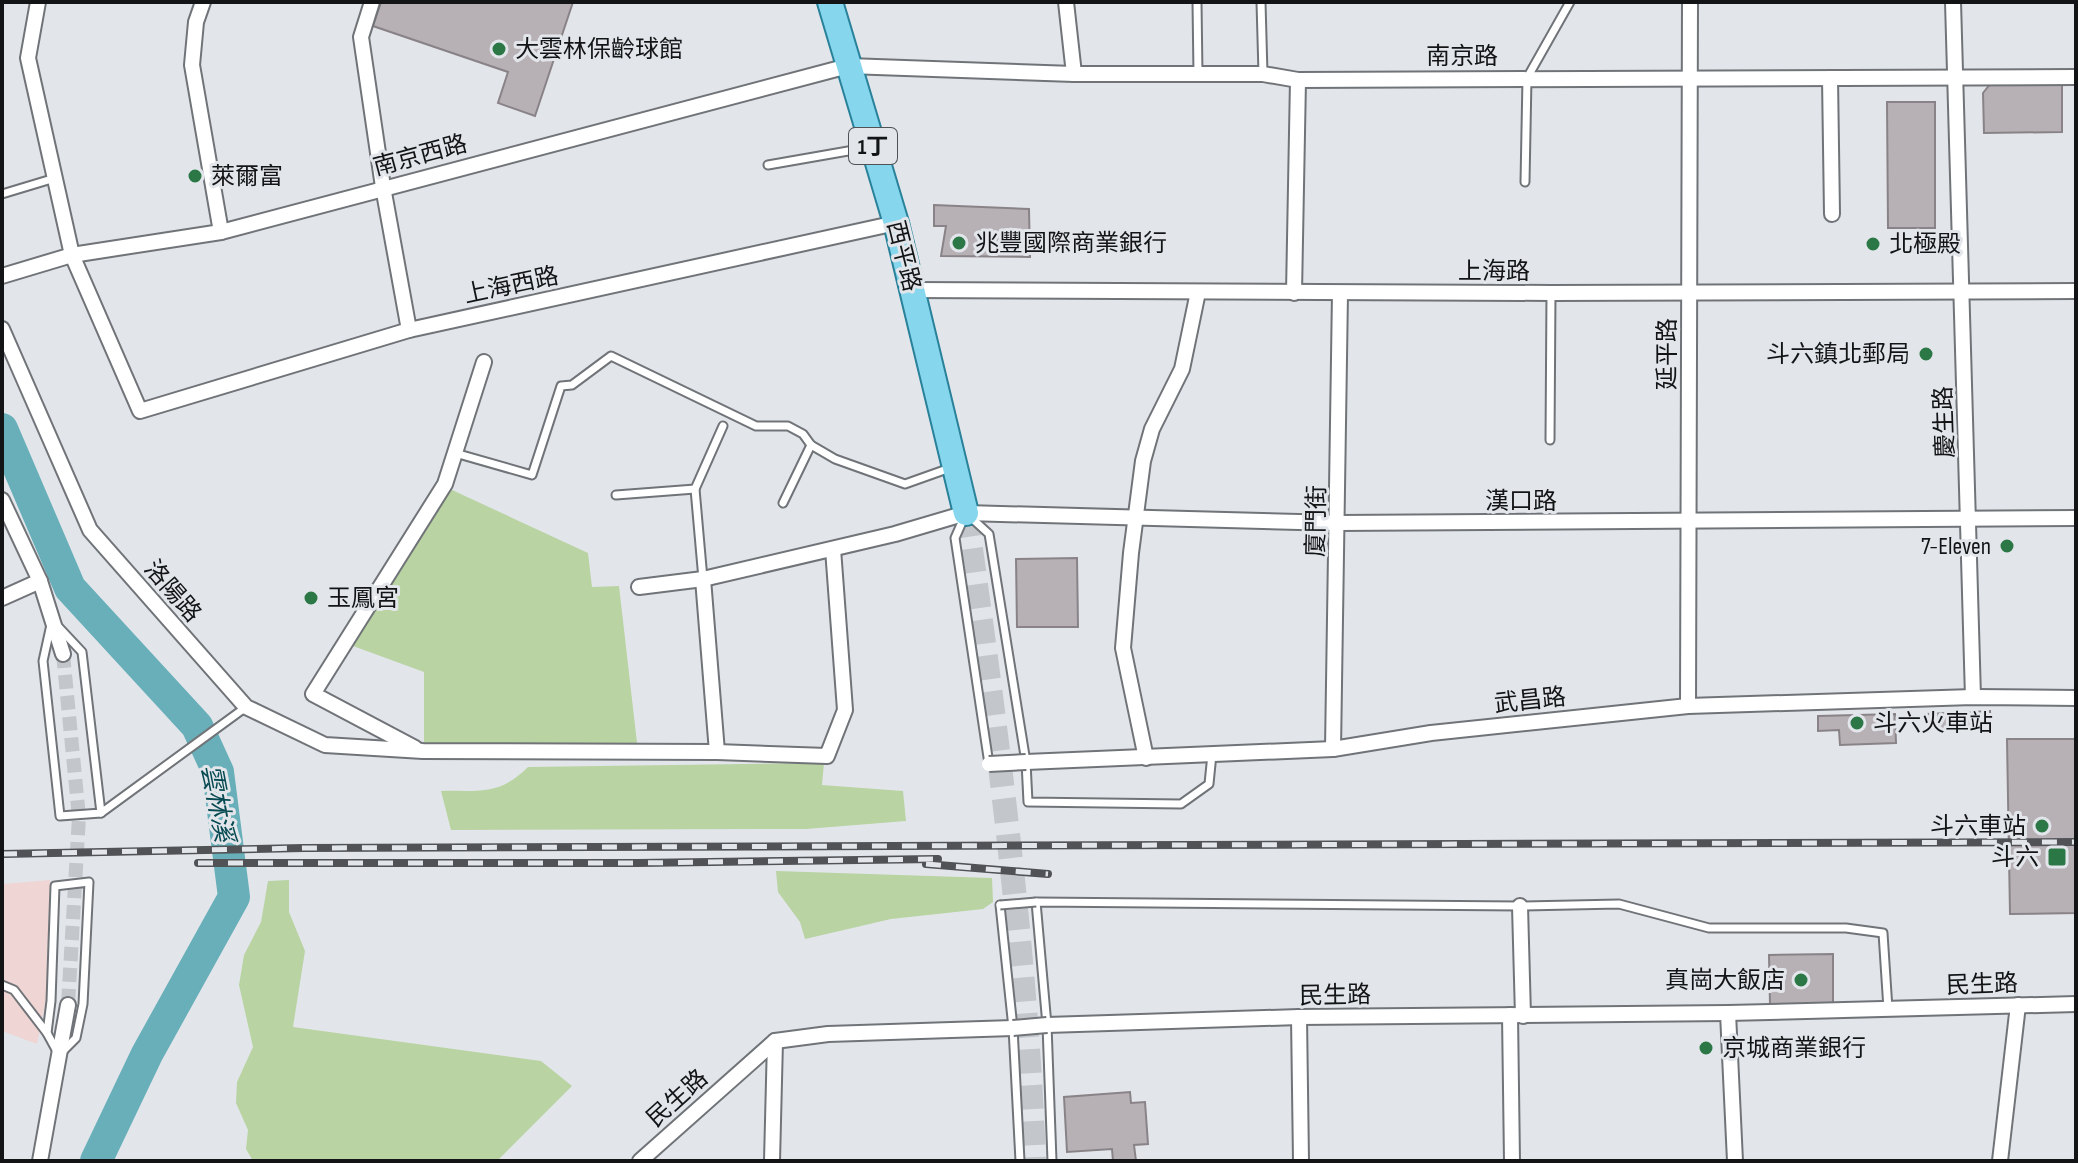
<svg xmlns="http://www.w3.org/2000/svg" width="2078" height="1163" font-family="'Sofia Sans Condensed','Noto Sans TC',sans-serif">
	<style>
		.industrial { fill: #efd5d3 }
		.green { fill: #b9d3a2 }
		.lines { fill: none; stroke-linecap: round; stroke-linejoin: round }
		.river { stroke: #68afb9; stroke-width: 32 }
		.building { fill: #b7b1b5; stroke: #898387; stroke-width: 2 }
		.street-tunnel { stroke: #c3c6cb; stroke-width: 14; stroke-dasharray: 14 7; stroke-linecap: butt }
		.primary-tunnel { stroke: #c3c6cb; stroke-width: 24; stroke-dasharray: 24 12; stroke-linecap: butt }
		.lane-casing { stroke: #707478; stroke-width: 11 }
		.street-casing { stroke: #707478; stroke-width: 18 }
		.primary-casing { stroke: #29819a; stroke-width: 28 }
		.lane { stroke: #fff; stroke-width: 7 }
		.street { stroke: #fff; stroke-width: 14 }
		.primary { stroke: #86d6ed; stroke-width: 24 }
		.rail-casing { stroke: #505255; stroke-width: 8 }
		.rail { stroke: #e2e6eb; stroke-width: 5; stroke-dasharray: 15; stroke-linecap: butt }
		.lane-bridge-casing { stroke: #707478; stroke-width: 11; stroke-linecap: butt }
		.street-bridge-casing { stroke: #707478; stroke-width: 18; stroke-linecap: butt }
		.lane-bridge { stroke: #fff; stroke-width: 7 }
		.street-bridge { stroke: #fff; stroke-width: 14 }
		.poi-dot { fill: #2b7746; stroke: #e2e6eb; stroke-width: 3 }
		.labels { text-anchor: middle; stroke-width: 6; stroke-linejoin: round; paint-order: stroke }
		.shield { fill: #e2e6eb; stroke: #505355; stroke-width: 2 }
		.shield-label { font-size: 22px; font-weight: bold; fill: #121415 }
		.poi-label { font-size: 24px; fill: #121415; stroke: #e2e6eb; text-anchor: start }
		.street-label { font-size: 24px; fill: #121415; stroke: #e2e6eb }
		.water-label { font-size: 26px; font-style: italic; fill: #074a52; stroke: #e2e6eb }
	</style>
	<rect width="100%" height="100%" fill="#e2e6eb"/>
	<!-- industrial -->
	<path class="industrial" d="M50,880L46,1000L37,1044L2,1031V884Z"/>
	<!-- green -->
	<g class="green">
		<path d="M450,489L588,553L592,587L619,586L637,743H424V672L353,646Z"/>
		<path d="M824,763L822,785L903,791L906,821L806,829L451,830L441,791C479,790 499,796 528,767Z"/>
		<path d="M776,871L992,878L993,902L983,909L891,919L805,939L800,922L778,892Z"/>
		<path d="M289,880V912L305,951L293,1027L541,1061L572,1086L497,1161H253L246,1149L248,1130L236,1103L237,1082L253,1047L239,985L244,955L261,922L268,881Z"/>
	</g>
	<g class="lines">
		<!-- river -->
		<path class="river" d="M2,429L70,588L197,726L218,772L234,897L147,1054L96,1161"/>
	</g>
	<!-- building -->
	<g class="building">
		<path d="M381,2H573L535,116L498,103L508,72L373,26Z"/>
		<path d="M1991,83H2062V132L1984,133L1983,93Z"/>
		<path d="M1887,102H1935V228H1888Z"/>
		<path d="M934,205L1029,209L1030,257L941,256L946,226H934Z"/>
		<path d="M1077,558L1078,627H1017L1016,559Z"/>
		<path d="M1990,711L1991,727L1928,729L1927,714Z"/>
		<path d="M1895,714L1896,743L1840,745L1839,730L1818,731V716Z"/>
		<path d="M2007,739H2076V913L2010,914Z"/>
		<path d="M1833,954V1005H1770L1769,955Z"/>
		<path d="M1130,1092L1131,1103L1145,1102L1148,1144L1134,1145L1136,1161H1113L1112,1149L1067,1152L1064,1097Z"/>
	</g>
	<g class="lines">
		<!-- street-tunnel -->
		<path class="street-tunnel" d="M63,654L79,817L68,1005"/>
		<!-- primary-tunnel -->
		<path class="primary-tunnel" d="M966,513C996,728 1026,944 1034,1161"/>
		<defs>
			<g id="lane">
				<path d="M1197,2L1198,74"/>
				<path d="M1261,2L1263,74"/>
				<path d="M768,165L871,147"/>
				<path d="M1525,182L1527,78L1570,2"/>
				<path d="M2,194L55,178"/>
				<path d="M1550,440L1551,293"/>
				<path d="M455,453L532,475L561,386L572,385L611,356L756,426H788L803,434L811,445L835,459L905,484L950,468"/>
				<path d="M616,495L695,489"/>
				<path d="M783,503L811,445"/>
				<path d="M703,579L695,489L723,426"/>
				<path d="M52,620L82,652L101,813L60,816L43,661Z"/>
				<path d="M989,764L955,538L966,513L989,534L1026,762L1028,802L1181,804L1209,784L1212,754"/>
				<path d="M101,813L246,707"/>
				<path d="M89,882L83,1004L76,1038L59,1055L47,1033L51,1001L55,886Z"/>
				<path d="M1000,905L1013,1028L1020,1161"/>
				<path d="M2,985L14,990L47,1033"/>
				<path d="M1052,1161L1047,1025L1036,902L1520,906L1619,904L1709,928H1846L1883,933L1888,1009"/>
			</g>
			<g id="street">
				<path d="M38,2L28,58L72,255L140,411L409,330L896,223"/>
				<path d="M203,2L196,22L192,65L221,232"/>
				<path d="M372,2L361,37L383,187L409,330"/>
				<path d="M1066,2L1074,74"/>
				<path d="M1953,2L1973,697"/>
				<path d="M1830,78L1832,214"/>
				<path d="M2,276L72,255L221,232L848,66L1074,74H1263L1298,80L2076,77"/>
				<path d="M912,290L1551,293L2076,291"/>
				<path d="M1294,293L1298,80"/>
				<path d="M2,329L90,530L246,707L325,745L423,751L717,752L827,756L845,710L833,549"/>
				<path d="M2,500L40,581L63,654"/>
				<path d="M703,579L717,752"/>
				<path d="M639,587L703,579L895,534L966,513L1338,523L2076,518"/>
				<path d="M2,598L40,581"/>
				<path d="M1688,706L1690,2"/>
				<path d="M415,748L313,694L445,484L484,362"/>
				<path d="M1333,749L1340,293"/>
				<path d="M1146,758L1123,648L1131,553L1143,461L1152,429L1182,369L1198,292"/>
				<path d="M1026,762L1333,749L1431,733L1688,706L1973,697L2076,698"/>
				<path d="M1520,906L1523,1016"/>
				<path d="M1728,1013L1735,1161"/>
				<path d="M1510,1015L1512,1161"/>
				<path d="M1299,1017L1301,1161"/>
				<path d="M1047,1025L1299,1017L1728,1013L2076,1004"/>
				<path d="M40,1161L68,1005"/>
				<path d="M640,1161L775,1041L828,1034L1013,1028"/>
				<path d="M772,1161L775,1041"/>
				<path d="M2000,1161L2018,1005"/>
			</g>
			<path id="primary" d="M830,2L896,223L966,513"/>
		</defs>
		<!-- lane casing -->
		<use href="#lane" class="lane-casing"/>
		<!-- street casing -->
		<use href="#street" class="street-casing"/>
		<!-- primary casing -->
		<use href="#primary" class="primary-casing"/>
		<!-- lane -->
		<use href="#lane" class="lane"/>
		<!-- street -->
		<use href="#street" class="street"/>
		<!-- primary -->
		<use href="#primary" class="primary"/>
		<defs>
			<g id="rail">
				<path d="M2,854L304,848L2076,842"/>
				<path d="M198,863H638L938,859"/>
				<path d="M926,864L1048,874"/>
			</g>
		</defs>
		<!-- rail casing -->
		<use href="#rail" class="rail-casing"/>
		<!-- rail -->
		<use href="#rail" class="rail"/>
		<defs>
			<path id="lane-bridge" d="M1000,905L1036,902"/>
			<g id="street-bridge">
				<path d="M989,764L1026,762"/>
				<path d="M1013,1028L1047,1025"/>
			</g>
		</defs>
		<!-- lane-bridge casing -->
		<use href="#lane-bridge" class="lane-bridge-casing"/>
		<!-- street-bridge casing -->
		<use href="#street-bridge" class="street-bridge-casing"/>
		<!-- lane-bridge -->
		<use href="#lane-bridge" class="lane-bridge"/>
		<!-- street-bridge -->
		<use href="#street-bridge" class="street-bridge"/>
	</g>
	<!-- markers -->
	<g class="poi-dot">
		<circle cx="499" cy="49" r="8"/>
		<circle cx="195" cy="176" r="8"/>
		<circle cx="959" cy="243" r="8"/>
		<circle cx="1873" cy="244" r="8"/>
		<circle cx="1926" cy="354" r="8"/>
		<circle cx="2007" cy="546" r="8"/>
		<circle cx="311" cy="598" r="8"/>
		<circle cx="1857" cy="723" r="8"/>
		<circle cx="2042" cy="826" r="8"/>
		<rect x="2047" y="847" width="20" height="20" rx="4"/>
		<circle cx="1801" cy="980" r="8"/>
		<circle cx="1706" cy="1048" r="8"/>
	</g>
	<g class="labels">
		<!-- shield labels -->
		<rect class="shield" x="849" y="128" width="48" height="36" rx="6"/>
		<g class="shield-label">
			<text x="873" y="154">1丁</text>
		</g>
		<!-- poi labels -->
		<g class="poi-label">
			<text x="515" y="57">大雲林保齡球館</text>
			<text x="211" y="184">萊爾富</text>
			<text x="975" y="251">兆豐國際商業銀行</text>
			<text x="1889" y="252">北極殿</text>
			<text x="1910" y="362" text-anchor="end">斗六鎮北郵局</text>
			<text x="1991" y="554" text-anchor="end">7-Eleven</text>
			<text x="327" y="606">玉鳳宮</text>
			<text x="1873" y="731">斗六火車站</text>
			<text x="2026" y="834" text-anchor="end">斗六車站</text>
			<text x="2039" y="865" text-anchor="end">斗六</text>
			<text x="1785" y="988" text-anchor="end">真崗大飯店</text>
			<text x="1722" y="1056">京城商業銀行</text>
		</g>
		<!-- street labels -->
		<g class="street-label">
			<text x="1462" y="64">南京路</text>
			<text transform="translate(420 155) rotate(-15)" y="8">南京西路</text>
			<text transform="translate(904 256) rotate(76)" y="8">西平路</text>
			<text x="1494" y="279">上海路</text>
			<text transform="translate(511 285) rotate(-12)" y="8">上海西路</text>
			<text transform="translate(1667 354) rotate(-90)" y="8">延平路</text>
			<text transform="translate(1944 422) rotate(-92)" y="8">慶生路</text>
			<text x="1521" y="509">漢口路</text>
			<text transform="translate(1316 521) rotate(-89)" y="8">廈門街</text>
			<text transform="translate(173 591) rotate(49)" y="8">洛陽路</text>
			<text transform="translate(1530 700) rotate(-6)" y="8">武昌路</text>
			<text transform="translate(1982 984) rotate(-2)" y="8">民生路</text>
			<text transform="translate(1335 995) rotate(-1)" y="8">民生路</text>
			<text transform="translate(677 1098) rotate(-42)" y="8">民生路</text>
		</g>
		<!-- water labels -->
		<g class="water-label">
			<text transform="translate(218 803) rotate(79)" y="9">雲林溪</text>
		</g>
	</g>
	<!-- border -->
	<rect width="2078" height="1163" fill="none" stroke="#121415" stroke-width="8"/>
</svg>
